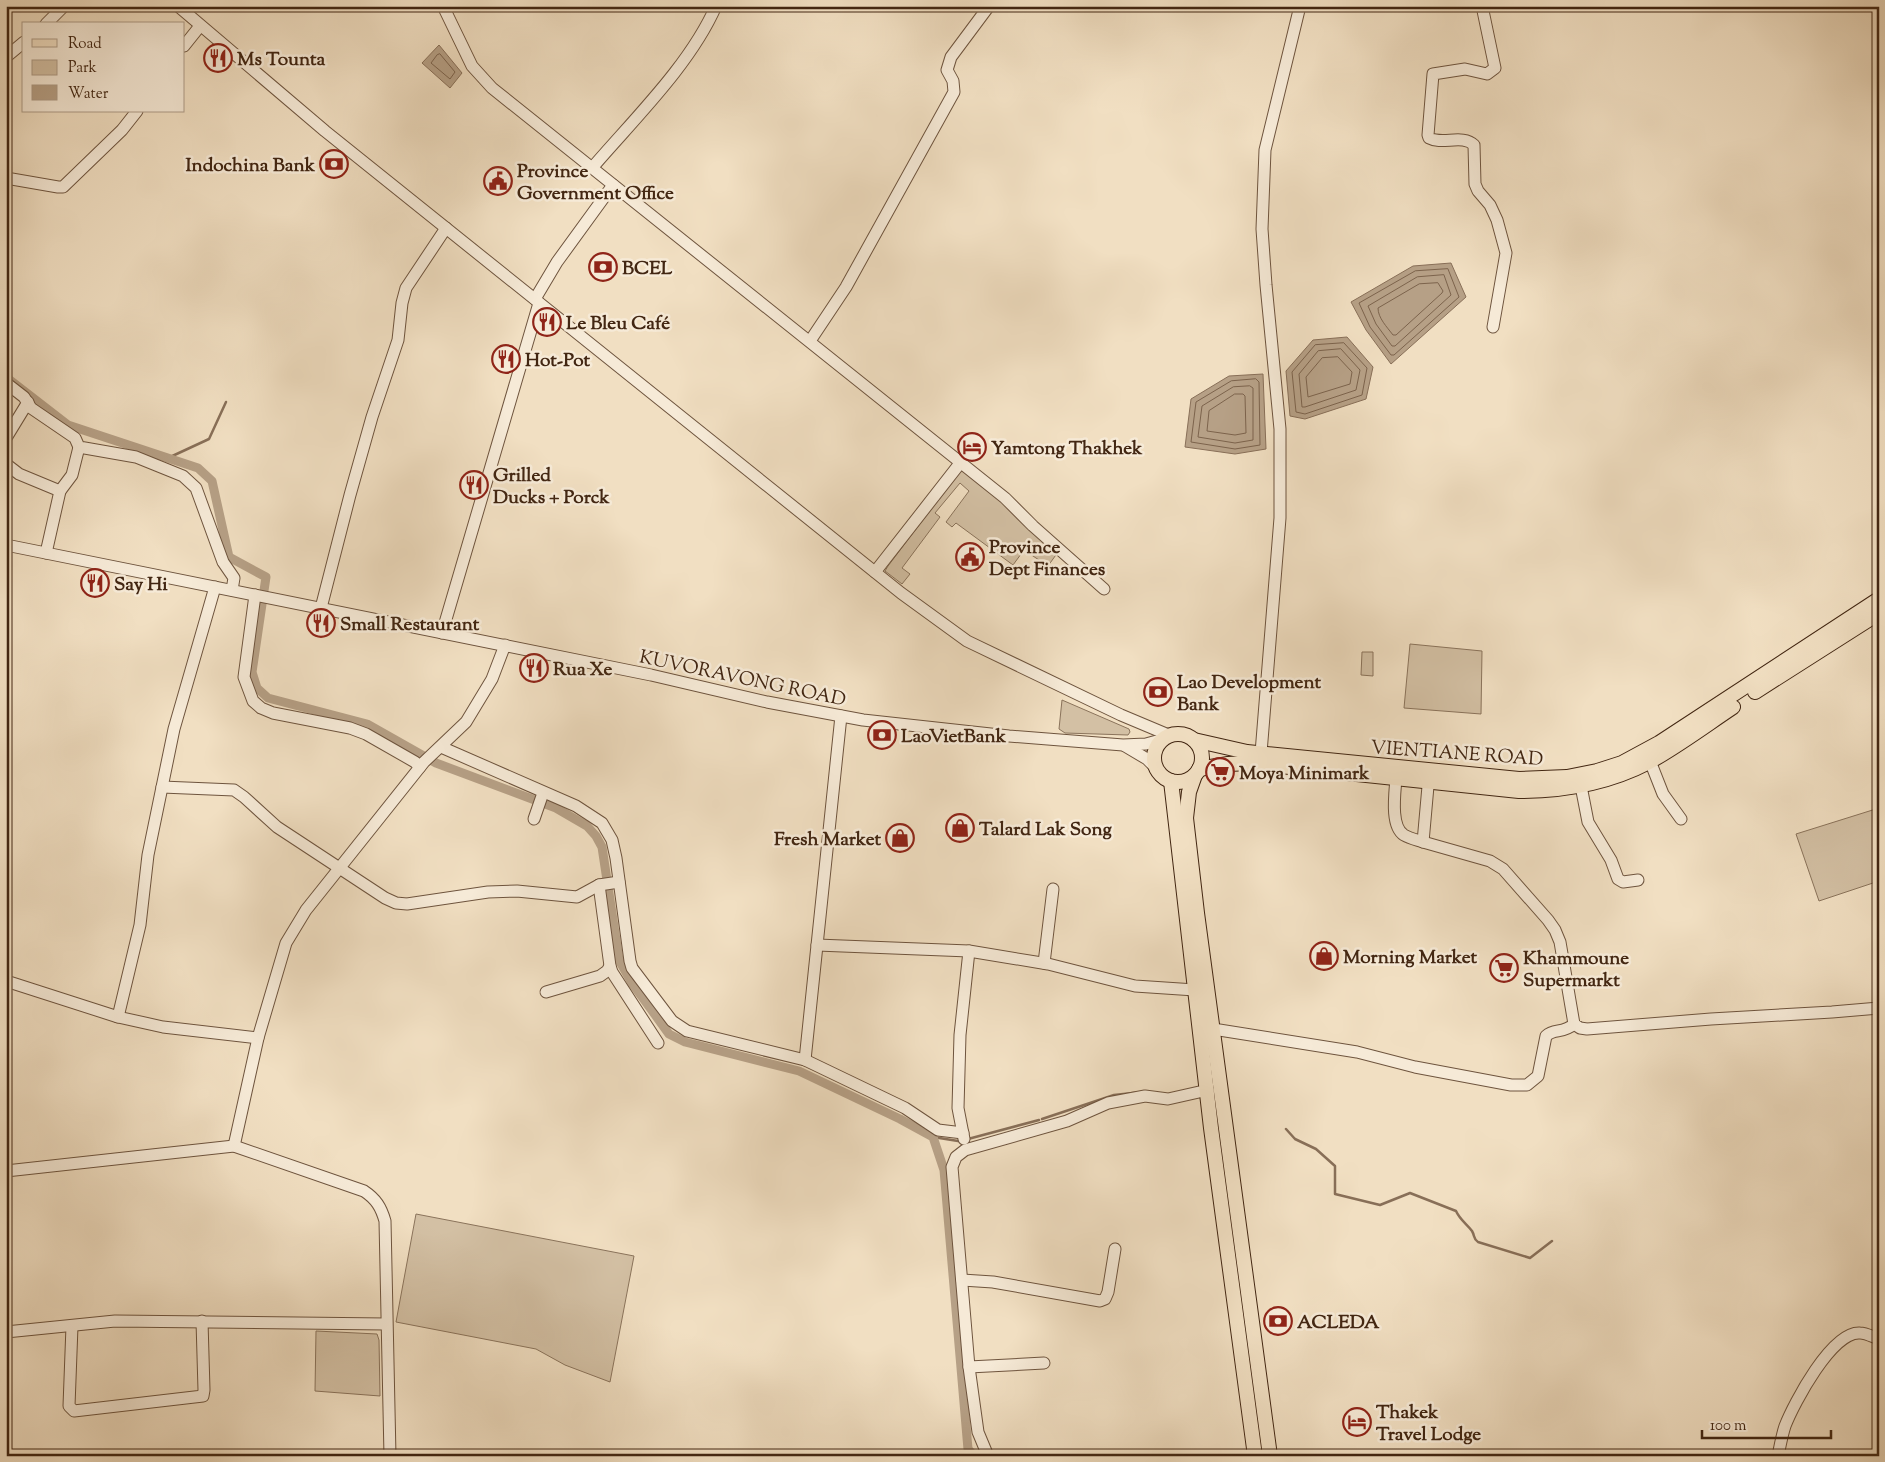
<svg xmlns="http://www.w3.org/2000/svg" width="1885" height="1462" font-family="'Sorts Mill Goudy',serif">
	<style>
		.green { fill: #d3c0a4; stroke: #8a735b }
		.water { fill: #b6a086; stroke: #886f58 }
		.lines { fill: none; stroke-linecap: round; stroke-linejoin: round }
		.shore { stroke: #7c634c; stroke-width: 1 }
		.stream { stroke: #886f58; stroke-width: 2.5 }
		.canal { stroke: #b6a086; stroke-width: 9 }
		.minor-casing { stroke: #6e543e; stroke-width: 13 }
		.major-casing { stroke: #422612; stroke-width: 16 }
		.minor { stroke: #f6ead7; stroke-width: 11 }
		.major { stroke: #f1dfc2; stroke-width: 14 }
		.labels { text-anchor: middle; stroke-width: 5; stroke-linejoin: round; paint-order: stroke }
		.poi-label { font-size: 19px; font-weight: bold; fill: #422612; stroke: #f6ead7; text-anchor: start }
		.street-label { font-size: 19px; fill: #422612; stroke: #f6ead7 }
	</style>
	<rect width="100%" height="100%" fill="#f1dfc2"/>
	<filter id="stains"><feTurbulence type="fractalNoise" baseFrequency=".004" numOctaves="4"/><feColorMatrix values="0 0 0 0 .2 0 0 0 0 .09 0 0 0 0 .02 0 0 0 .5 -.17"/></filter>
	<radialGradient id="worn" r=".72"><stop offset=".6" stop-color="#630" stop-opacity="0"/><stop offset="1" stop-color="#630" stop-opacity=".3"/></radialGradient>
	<!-- green -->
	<g class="green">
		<path d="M960,471H963L1003,500L1058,552L1048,566L1024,550L1013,565L956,523L952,527L946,522L969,491L960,483L935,513L940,517L902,568L910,574L902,584L885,571L888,566Z"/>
		<path d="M1410,644L1482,651L1481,714L1404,708Z"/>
		<path d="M1362,652H1373V676L1361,675Z"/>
		<path d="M1062,700L1129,729L1130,732L1128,735L1065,733L1059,729Z"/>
		<path d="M1879,808V881L1819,901L1796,834Z"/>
		<path d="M416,1214L634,1256L610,1382L565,1365L536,1349L396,1322Z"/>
		<path d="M316,1331L377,1334L379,1340L380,1396L315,1391Z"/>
	</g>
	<!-- water -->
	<g class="water">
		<path d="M439,45L462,73L450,88L422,63Z"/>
		<path d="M1451,263L1466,297L1391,364L1366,330L1351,302L1413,266Z"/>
		<path d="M1347,337L1373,367L1366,399L1305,419L1290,416L1286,371L1313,340Z"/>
		<path d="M1263,374L1266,449L1235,454L1185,447L1191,399L1229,376Z"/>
	</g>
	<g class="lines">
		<!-- shore -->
		<g class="shore">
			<path d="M440,54L455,72L450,79L431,63L437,55Z"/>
			<path d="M1448,269L1459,297L1394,355H1391L1370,327L1359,303L1415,271Z"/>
			<path d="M1444,275L1451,295L1395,346H1392L1376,324L1368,306L1417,277Z"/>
			<path d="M1438,283L1443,291L1442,293L1396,335H1393C1387,327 1378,318 1378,308L1419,284Z"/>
			<path d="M1344,343L1367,368L1362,395L1305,414L1296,412L1292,372L1315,345Z"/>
			<path d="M1341,349L1360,370L1356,390L1305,407H1302L1299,374L1318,351Z"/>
			<path d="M1338,357L1352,372L1350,384L1308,397L1306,377L1322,358Z"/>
			<path d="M1256,379L1259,382L1260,445L1235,449L1191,442L1196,402L1231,381Z"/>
			<path d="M1250,386L1253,388V440L1235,443L1198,437L1202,406L1233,387Z"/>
			<path d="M1235,394H1243L1245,396L1246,433L1235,435L1207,431L1209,411Z"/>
		</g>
		<!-- stream -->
		<g class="stream">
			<path d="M168,458L209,439L226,402"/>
			<path d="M1042,1119L1114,1095L1142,1092"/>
			<path d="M1286,1129L1295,1139L1316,1149L1335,1166V1194L1380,1205L1410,1193L1456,1211C1460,1220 1467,1224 1472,1231C1475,1236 1473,1239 1478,1242L1530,1258L1552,1241"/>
			<path d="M933,1137L958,1141L962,1140"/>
			<path d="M968,1139L1039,1120"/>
		</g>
		<!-- canal -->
		<path class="canal" d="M6,377L68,425L198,468L212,481L229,557L266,577L252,672L257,688L268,698L367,724L436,763L556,808L587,826L596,836L602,847L619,960L632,983L669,1034L685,1042L799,1071L900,1119L933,1137L944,1170L968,1449L974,1456"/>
		<defs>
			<g id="minor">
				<path d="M178,6L325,131L901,593L967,641L1121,715L1171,736"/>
				<path d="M443,6L472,66L492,88L1005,498L1033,526L1104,589"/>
				<path d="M1482,6L1495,68L1487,74L1465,69L1433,74L1428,135L1429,138C1442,145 1463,134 1474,145L1475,184L1478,191L1490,205L1497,220L1506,253L1493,327"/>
				<path d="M46,24L64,6"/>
				<path d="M184,46L200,26"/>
				<path d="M6,57L24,42"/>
				<path d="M592,168C634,119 690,65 716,6"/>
				<path d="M6,178L58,187H63L122,130L137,111"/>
				<path d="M535,299L557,262L613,185"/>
				<path d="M810,341L846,287L954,92L953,81L947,70L951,57L989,6"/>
				<path d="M6,383L24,397L31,408L75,438L79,447L136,457L183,476L196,488L223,562L234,578L232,590"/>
				<path d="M6,438L28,402"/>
				<path d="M6,464L19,474L60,491L46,553"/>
				<path d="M60,491L72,475L79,447"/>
				<path d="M6,545L651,675L767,702L863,720L1009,736L1123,745L1146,744L1164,739"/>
				<path d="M875,572L961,462"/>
				<path d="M255,595L244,677L253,701L261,708L273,713L350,728L366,734L415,762L420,767"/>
				<path d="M321,608L350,495L372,417L398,340L402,303L406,288L446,228"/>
				<path d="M442,633L539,303"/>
				<path d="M1125,746L1147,759L1156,768"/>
				<path d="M441,747L576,806L602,823L612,840L616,858L630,961L632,968L672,1021L687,1031L805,1060L905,1108L938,1130L963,1133"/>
				<path d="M1261,753L1280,518V429L1266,285L1262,229L1265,150L1300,6"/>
				<path d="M1650,761L1663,794L1681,819"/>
				<path d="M1429,775L1423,842L1490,861L1503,869L1548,920L1555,930L1560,942L1574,1024L1580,1028L1587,1029L1711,1019L1832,1012L1879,1008"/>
				<path d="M1396,778C1395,793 1390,826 1404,835C1409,838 1417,840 1423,842"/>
				<path d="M1581,786L1588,822L1611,860L1618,879L1623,882L1638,880"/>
				<path d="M162,787L234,790L244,797L277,827L385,898L396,903L407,904L488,892L517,891L577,897L599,885L619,882"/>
				<path d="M534,819L543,793"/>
				<path d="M599,885L610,966L612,972L658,1043"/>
				<path d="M817,945L969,951L1048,964L1135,986L1195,990"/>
				<path d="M1044,963L1053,889"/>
				<path d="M6,981L118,1017L163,1027L258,1038"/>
				<path d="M546,992L600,976L607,971L610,966"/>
				<path d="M118,1017L140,925L148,855L174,729L215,587"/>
				<path d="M1213,1029L1357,1052L1415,1067L1511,1085H1527L1538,1076L1546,1036C1554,1028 1563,1034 1574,1024"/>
				<path d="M805,1060L841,716"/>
				<path d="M964,1139L958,1108L960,1035L969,951"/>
				<path d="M234,1146L258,1038L286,943L306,910L424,762L466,722L492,679L505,645"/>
				<path d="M6,1171L234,1146L364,1191C376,1199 381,1207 385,1221L390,1456"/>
				<path d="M962,1280L993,1282L1100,1301L1105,1299L1108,1292L1115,1249"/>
				<path d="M72,1326L69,1406L74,1411L203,1396L204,1390L202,1321"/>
				<path d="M6,1332L115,1321L386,1324"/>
				<path d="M969,1367L1044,1363"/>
				<path d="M988,1456L978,1432L969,1367L952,1167L956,1157L965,1150L1067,1121L1108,1103L1145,1096L1168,1099L1208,1090"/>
				<path d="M1778,1456C1780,1446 1782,1435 1785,1426C1794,1403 1832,1331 1860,1333C1866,1333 1873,1337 1879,1339"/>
			</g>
			<g id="major">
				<path d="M1755,692L1879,613"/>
				<circle cx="1178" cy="758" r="24"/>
				<path d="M1194,740L1247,752L1519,779L1567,777L1597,771L1622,763L1659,743L1879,599"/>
				<path d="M1199,769L1228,764L1252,763L1519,791C1565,791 1609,783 1649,762C1678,746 1706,725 1733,707"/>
				<path d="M1195,775L1189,792L1186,818L1197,913L1270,1456"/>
				<path d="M1171,781L1211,1128L1255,1456"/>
			</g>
		</defs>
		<!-- minor casing -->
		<use href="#minor" class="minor-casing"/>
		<!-- major casing -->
		<use href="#major" class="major-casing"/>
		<!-- minor -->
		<use href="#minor" class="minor"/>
		<!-- major -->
		<use href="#major" class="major"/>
	</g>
	<!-- icons -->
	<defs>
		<symbol id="restaurant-ring" viewBox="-11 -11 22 22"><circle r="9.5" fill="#f6ead7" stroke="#8f2418" stroke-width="1.5"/><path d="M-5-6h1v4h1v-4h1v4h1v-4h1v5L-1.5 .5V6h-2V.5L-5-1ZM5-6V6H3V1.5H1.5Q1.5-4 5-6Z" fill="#8f2418"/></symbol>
		<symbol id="bank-ring" viewBox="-11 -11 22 22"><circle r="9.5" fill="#f6ead7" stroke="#8f2418" stroke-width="1.5"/><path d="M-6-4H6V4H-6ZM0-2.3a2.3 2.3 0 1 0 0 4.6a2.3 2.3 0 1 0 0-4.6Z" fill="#8f2418"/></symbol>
		<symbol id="civic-ring" viewBox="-11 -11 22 22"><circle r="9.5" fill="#f6ead7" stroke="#8f2418" stroke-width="1.5"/><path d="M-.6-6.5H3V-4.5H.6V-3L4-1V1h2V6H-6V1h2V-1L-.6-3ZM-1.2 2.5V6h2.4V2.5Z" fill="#8f2418"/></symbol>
		<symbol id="hotel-ring" viewBox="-11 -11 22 22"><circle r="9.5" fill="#f6ead7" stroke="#8f2418" stroke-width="1.5"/><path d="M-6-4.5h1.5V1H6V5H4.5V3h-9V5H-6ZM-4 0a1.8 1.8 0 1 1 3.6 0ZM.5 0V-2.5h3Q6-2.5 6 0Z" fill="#8f2418"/></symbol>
		<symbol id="supermarket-ring" viewBox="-11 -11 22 22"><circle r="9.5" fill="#f6ead7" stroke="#8f2418" stroke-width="1.5"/><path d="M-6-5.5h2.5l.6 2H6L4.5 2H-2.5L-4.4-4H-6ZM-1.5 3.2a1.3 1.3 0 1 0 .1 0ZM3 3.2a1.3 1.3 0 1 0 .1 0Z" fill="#8f2418"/></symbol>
		<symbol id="shop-ring" viewBox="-11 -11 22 22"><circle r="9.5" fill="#f6ead7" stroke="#8f2418" stroke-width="1.5"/><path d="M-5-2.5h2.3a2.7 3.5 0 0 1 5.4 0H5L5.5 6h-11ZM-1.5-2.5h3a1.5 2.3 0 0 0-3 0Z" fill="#8f2418"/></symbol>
	</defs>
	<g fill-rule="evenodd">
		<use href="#restaurant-ring" x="202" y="42" width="32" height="32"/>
		<use href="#bank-ring" x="318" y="148" width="32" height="32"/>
		<use href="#civic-ring" x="482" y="165" width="32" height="32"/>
		<use href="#bank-ring" x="587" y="251" width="32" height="32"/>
		<use href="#restaurant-ring" x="531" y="306" width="32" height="32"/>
		<use href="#restaurant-ring" x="490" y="343" width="32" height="32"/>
		<use href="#hotel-ring" x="956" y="431" width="32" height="32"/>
		<use href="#restaurant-ring" x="458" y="469" width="32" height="32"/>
		<use href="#civic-ring" x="954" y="541" width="32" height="32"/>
		<use href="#restaurant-ring" x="79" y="567" width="32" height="32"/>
		<use href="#restaurant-ring" x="305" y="607" width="32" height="32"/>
		<use href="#restaurant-ring" x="518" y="652" width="32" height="32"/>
		<use href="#bank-ring" x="1142" y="676" width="32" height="32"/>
		<use href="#bank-ring" x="866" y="719" width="32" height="32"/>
		<use href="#supermarket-ring" x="1204" y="756" width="32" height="32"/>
		<use href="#shop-ring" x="944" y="812" width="32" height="32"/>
		<use href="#shop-ring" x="884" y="822" width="32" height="32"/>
		<use href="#shop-ring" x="1308" y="940" width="32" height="32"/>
		<use href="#supermarket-ring" x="1488" y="952" width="32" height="32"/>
		<use href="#bank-ring" x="1262" y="1305" width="32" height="32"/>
		<use href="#hotel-ring" x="1341" y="1406" width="32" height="32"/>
	</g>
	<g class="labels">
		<!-- poi labels -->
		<g class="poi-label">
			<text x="237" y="65">Ms Tounta</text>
			<text x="315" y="171" text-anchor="end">Indochina Bank</text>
			<text x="517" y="177">Province<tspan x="517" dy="22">Government Office</tspan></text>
			<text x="622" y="274">BCEL</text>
			<text x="566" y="329">Le Bleu Café</text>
			<text x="525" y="366">Hot-Pot</text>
			<text x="991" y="454">Yamtong Thakhek</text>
			<text x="493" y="481">Grilled<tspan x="493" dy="22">Ducks + Porck</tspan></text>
			<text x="989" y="553">Province<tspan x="989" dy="22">Dept Finances</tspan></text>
			<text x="114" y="590">Say Hi</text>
			<text x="340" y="630">Small Restaurant</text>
			<text x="553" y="675">Rua Xe</text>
			<text x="1177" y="688">Lao Development<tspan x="1177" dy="22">Bank</tspan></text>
			<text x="901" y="742">LaoVietBank</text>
			<text x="1239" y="779">Moya Minimark</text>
			<text x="979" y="835">Talard Lak Song</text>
			<text x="881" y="845" text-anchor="end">Fresh Market</text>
			<text x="1343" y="963">Morning Market</text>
			<text x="1523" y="964">Khammoune<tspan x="1523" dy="22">Supermarkt</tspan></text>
			<text x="1297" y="1328">ACLEDA</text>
			<text x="1376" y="1418">Thakek<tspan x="1376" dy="22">Travel Lodge</tspan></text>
		</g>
		<!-- street labels -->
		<g class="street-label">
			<text transform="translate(743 677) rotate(12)" y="7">KUVORAVONG ROAD</text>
			<text transform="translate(1457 752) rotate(4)" y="7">VIENTIANE ROAD</text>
		</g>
	</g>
	<!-- margin -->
	<rect width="1885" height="1462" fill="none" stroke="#f1dfc2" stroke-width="25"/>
	<rect x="8" y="8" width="1870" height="1447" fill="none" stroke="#422612" stroke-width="2.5"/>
	<rect x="12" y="12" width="1860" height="1437" fill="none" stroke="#422612"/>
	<!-- legend -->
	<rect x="22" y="22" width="162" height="90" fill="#f6ead7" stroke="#ae9c88"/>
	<rect x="32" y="39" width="25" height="8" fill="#f1dfc2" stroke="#ae9c88"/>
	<text x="68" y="48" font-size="15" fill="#422612">Road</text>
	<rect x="32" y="60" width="25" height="15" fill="#d3c0a4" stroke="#ae9c88"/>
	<text x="68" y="72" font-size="15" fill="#422612">Park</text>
	<rect x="32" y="85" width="25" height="15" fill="#b6a086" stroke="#ae9c88"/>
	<text x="68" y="98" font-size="15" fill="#422612">Water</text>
	<!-- scale -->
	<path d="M1702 1430v8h129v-8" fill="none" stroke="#422612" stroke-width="2.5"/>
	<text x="1710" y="1430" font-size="15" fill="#422612" stroke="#f6ead7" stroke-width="4" paint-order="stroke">100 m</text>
	<rect width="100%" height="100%" filter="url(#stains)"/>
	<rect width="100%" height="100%" fill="url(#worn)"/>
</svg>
